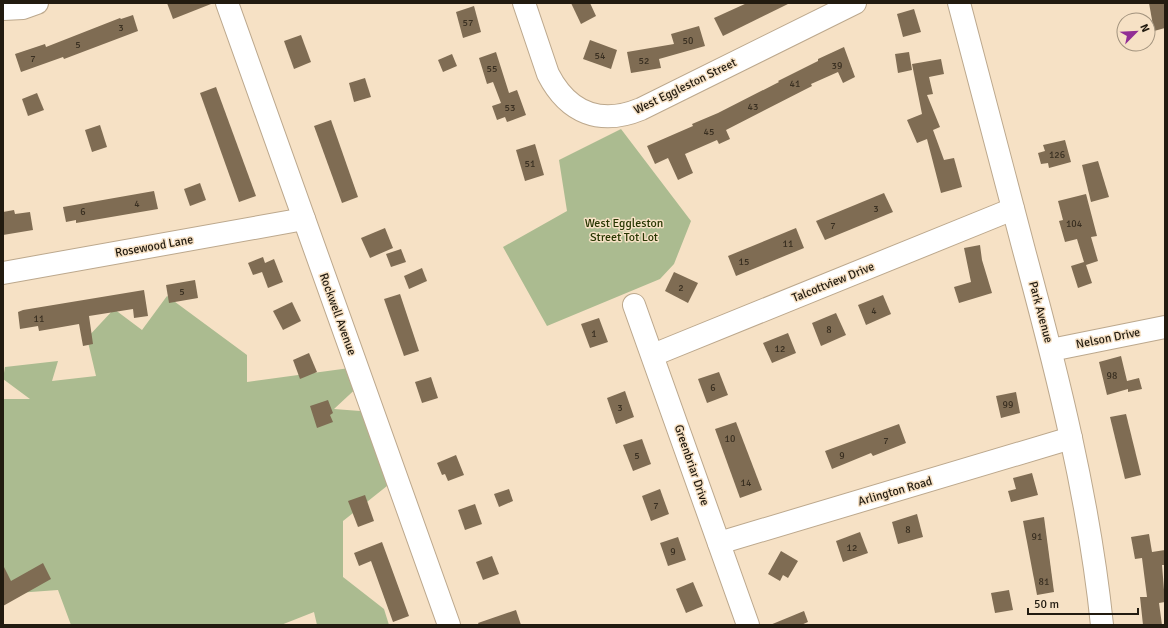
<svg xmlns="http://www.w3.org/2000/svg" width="1168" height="628" font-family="Signika,sans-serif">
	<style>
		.green { fill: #abbb90 }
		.building { fill: #7f6c53 }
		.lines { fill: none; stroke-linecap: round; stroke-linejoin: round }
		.minor-casing { stroke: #bca88d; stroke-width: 24 }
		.minor { stroke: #fff; stroke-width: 22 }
		.labels { text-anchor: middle; stroke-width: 3; stroke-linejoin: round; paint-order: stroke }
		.number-label { font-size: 10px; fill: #392f21 }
		.street-label { font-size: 12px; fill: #221b10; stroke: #f6e1c5 }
		.park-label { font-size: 12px; fill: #283602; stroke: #f6e1c5 }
	</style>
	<rect width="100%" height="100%" fill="#f6e1c5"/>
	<!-- green -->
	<g class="green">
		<path d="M621,129L691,221L674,264L660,279L547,326L503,247L567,211L559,160Z"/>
		<path d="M167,296L247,355V382L357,367L363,382L334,409L373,412L397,478L343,521V577L384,609L389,625H317L314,612L281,625H71L58,590L3,594V399H30L3,379L5,367L58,361L52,381L96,376L87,338L114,309L142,330Z"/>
	</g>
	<!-- building -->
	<g class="building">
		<path d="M167,3H211V4L173,19Z"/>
		<path d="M571,3H590L596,16L581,24Z"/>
		<path d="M747,3H790L723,36L714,18Z"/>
		<path d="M1149,3H1165V28L1154,31Z"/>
		<path d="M474,6L481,32L463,38L456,12Z"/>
		<path d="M914,9L921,32L903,37L897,14Z"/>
		<path d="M133,15L138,31L64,59L63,57L21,72L15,54L45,44L46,47L120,18L121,19Z"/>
		<path d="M699,26L705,46L659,59L661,68L631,73L627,52L674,44L671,34Z"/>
		<path d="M301,35L311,62L294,69L284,41Z"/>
		<path d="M590,40L617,50L611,69L583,59Z"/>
		<path d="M844,47L855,77L843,83L838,72L811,84L812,86L726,130L730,139L719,144L717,140L685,154L693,173L678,180L668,158L655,164L647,146L693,126L692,124L718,113L779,82L778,81L818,61V59Z"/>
		<path d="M496,52L509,93L517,90L526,115L507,122L505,117L497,120L492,106L501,103L493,82L487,84L479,58Z"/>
		<path d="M909,52L912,70L898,73L895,54Z"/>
		<path d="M452,54L457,66L443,72L438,60Z"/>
		<path d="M941,59L944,74L929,77L933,94L927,95L940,127L933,130L944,160L954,158L962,187L941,193L927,139L917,143L907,120L922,114L912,64Z"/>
		<path d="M365,78L371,97L354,102L349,83Z"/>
		<path d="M216,87L256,196L239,202L200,93Z"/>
		<path d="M37,93L44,110L28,116L22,99Z"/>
		<path d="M331,120L358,197L342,203L314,126Z"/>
		<path d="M100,125L107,147L92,152L85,130Z"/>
		<path d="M1065,140L1071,162L1049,168L1048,163L1041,164L1038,153L1045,151L1043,145Z"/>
		<path d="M535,144L544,175L525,181L516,150Z"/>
		<path d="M1098,161L1109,197L1091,202L1082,165Z"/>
		<path d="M200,183L206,200L190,206L184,189Z"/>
		<path d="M154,191L158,209L76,223V220L66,222L63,207Z"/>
		<path d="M884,193L893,212L825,240L816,221Z"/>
		<path d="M1086,194L1097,236L1091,237L1098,261L1086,265L1092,283L1078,288L1071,266L1084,262L1077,239L1065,242L1059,221L1063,220L1058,201Z"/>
		<path d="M14,210L15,214L30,212L33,230L3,235V212Z"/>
		<path d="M385,228L393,248L370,258L361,238Z"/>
		<path d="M796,228L804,248L736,276L728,256Z"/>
		<path d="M980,245L982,260L992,293L959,303L954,287L971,282L964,248Z"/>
		<path d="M401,249L406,262L391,267L386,254Z"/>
		<path d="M263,257L265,263L274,259L283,282L268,288L262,272L253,275L248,263Z"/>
		<path d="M422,268L427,281L409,289L404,276Z"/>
		<path d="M674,272L698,283L688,303L665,291Z"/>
		<path d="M195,280L198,298L169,303L166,285Z"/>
		<path d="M144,290L148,316L134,318L133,309L89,316L93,344L83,346L79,324L39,331L38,326L20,329L18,312L23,310Z"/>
		<path d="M400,294L419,351L404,356L384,299Z"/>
		<path d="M883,295L891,314L866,325L858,305Z"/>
		<path d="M292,302L301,321L283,330L273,311Z"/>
		<path d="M836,313L846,335L821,346L812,323Z"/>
		<path d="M599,318L608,342L590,348L581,324Z"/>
		<path d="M788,333L796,353L772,363L763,343Z"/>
		<path d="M309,353L317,372L300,379L293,360Z"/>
		<path d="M1121,356L1127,381L1139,378L1142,389L1128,392V389L1107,395L1099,362Z"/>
		<path d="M719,372L728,395L707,403L698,379Z"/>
		<path d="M431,377L438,398L422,403L415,382Z"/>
		<path d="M625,391L634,417L616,424L607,398Z"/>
		<path d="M1016,392L1020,413L1001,418L996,396Z"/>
		<path d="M328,400L333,413L330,415L333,422L317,428L310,406Z"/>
		<path d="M1126,414L1141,475L1125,479L1110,417Z"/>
		<path d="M736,422L762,490L740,498L715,429Z"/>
		<path d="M899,424L906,443L873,456L871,453L832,469L825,451Z"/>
		<path d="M642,439L651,464L633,471L623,445Z"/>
		<path d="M456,455L464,475L448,481L445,474L442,475L437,463Z"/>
		<path d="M1032,473L1038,495L1011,502L1008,491L1016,489L1013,478Z"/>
		<path d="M509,489L513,501L499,507L494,494Z"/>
		<path d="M660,489L669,514L651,521L642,496Z"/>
		<path d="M365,495L374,521L358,527L348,501Z"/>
		<path d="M475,504L482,524L465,530L458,510Z"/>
		<path d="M917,514L923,537L898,544L892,522Z"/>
		<path d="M1044,517L1054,592L1037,595L1023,521Z"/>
		<path d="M860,532L868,553L843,562L836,541Z"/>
		<path d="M1149,534L1152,552L1165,550V565H1162L1165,602L1159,603L1162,625H1143L1140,597H1147L1142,558L1135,559L1131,537Z"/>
		<path d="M678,537L686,560L668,566L660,543Z"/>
		<path d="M382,542L409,616L393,622L371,561L359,566L354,553Z"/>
		<path d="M781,551L798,561L788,578L783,575L780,581L768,574Z"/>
		<path d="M492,556L499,574L483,580L476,562Z"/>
		<path d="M43,563L51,579L3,606V565L11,581Z"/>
		<path d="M693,582L703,606L686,613L676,589Z"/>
		<path d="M1009,590L1013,610L995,613L991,593Z"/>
		<path d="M516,610L521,625H479L478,623Z"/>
		<path d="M804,611L808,622L801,625H770Z"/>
	</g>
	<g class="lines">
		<defs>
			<g id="minor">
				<path d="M227,3L449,625"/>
				<path d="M524,3L548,74C568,113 600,126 641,109L855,3"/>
				<path d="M959,3C981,87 1003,171 1025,254C1058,376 1089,499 1102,625"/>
				<path d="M3,9L23,8L37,3"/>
				<path d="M3,273L304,219"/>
				<path d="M634,305L748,625"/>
				<path d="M1051,350L1165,327"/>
				<path d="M653,355L1013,209"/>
				<path d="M719,543L1071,438"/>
			</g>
		</defs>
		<!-- minor casing -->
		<use href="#minor" class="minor-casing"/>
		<!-- minor -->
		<use href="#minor" class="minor"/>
	</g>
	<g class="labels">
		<!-- number labels -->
		<g class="number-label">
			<text x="468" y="26">57</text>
			<text x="121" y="31">3</text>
			<text x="688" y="44">50</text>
			<text x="78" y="48">5</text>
			<text x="600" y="59">54</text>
			<text x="33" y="62">7</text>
			<text x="644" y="64">52</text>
			<text x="837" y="69">39</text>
			<text x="492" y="72">55</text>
			<text x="795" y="87">41</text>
			<text x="753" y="110">43</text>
			<text x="510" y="111">53</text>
			<text x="709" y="135">45</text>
			<text x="1057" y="158">126</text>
			<text x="530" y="167">51</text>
			<text x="137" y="207">4</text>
			<text x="876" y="212">3</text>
			<text x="83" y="215">6</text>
			<text x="1074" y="227">104</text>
			<text x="833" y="229">7</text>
			<text x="788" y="247">11</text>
			<text x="744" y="265">15</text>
			<text x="681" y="291">2</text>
			<text x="182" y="295">5</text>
			<text x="874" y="314">4</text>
			<text x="39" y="322">11</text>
			<text x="829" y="333">8</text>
			<text x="594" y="337">1</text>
			<text x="780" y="352">12</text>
			<text x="1112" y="379">98</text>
			<text x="713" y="391">6</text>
			<text x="1008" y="408">99</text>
			<text x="620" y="411">3</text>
			<text x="730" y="442">10</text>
			<text x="886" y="444">7</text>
			<text x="637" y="459">5</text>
			<text x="842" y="459">9</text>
			<text x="746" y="486">14</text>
			<text x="656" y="509">7</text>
			<text x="908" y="533">8</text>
			<text x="1037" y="540">91</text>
			<text x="852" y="551">12</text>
			<text x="673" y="555">9</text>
			<text x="1044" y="585">81</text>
		</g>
		<!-- street labels -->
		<g class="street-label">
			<text transform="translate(685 86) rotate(-26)" y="4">West Eggleston Street</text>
			<text transform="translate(154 246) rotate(-10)" y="4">Rosewood Lane</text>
			<text transform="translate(833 282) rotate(-22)" y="4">Talcottview Drive</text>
			<text transform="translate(1041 312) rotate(75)" y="4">Park Avenue</text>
			<text transform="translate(338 314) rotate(70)" y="4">Rockwell Avenue</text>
			<text transform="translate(1108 338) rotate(-11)" y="4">Nelson Drive</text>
			<text transform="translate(692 465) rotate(71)" y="4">Greenbriar Drive</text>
			<text transform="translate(895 491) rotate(-16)" y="4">Arlington Road</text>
		</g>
		<!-- park labels -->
		<g class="park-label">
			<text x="624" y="227">West Eggleston<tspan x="624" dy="14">Street Tot Lot</tspan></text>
		</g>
	</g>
	<!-- border -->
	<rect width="1168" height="628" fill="none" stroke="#221b10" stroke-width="8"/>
	<!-- north arrow -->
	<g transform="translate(1136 32) rotate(66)"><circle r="19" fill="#f6e1c5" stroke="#a1927d"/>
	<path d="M0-3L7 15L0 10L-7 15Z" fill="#912e95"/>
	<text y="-6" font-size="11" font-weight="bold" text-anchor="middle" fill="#221b10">N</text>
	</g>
	<!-- scale -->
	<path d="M1028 608v6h110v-6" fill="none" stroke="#221b10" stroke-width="2"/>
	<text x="1034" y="608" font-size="12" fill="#221b10" stroke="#f6e1c5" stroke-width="3" paint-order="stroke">50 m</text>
</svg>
